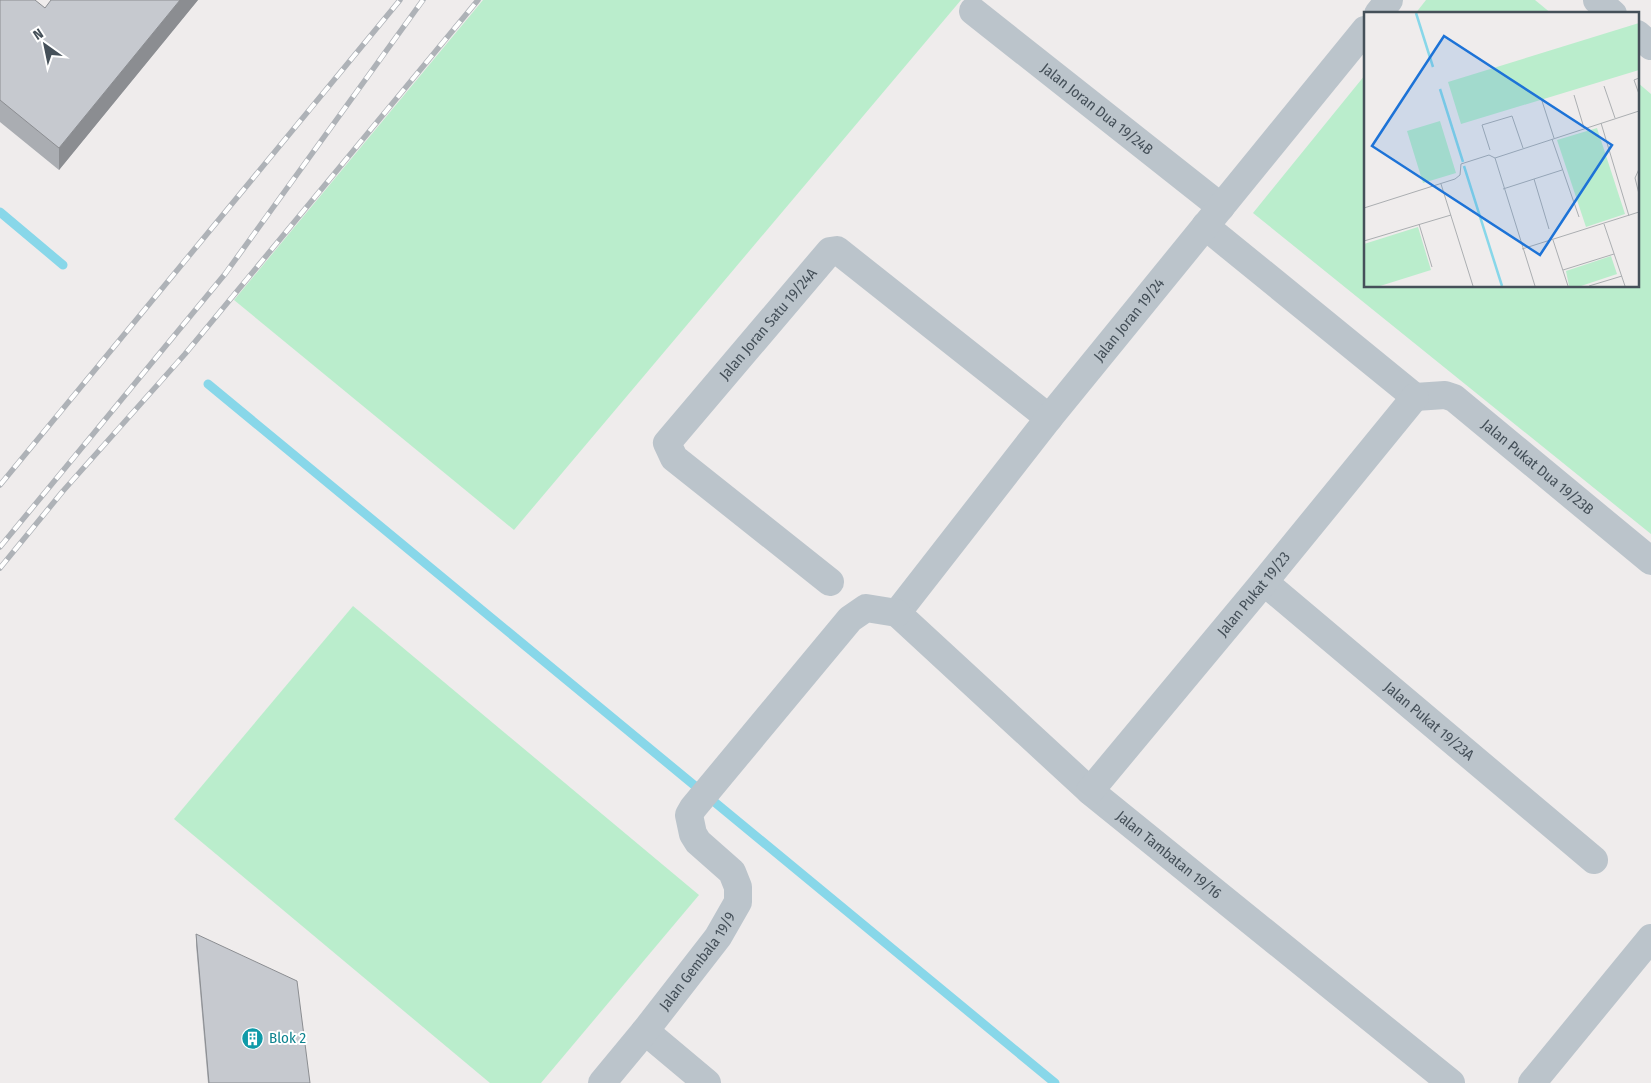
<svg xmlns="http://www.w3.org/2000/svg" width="1651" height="1083" font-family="'Fira Sans Condensed',sans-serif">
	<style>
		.green { fill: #baedcc }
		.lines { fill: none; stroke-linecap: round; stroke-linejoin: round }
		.stream { stroke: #88d7e9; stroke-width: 9 }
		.minor { stroke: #bbc4cb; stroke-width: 28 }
		.rail-casing { stroke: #aeb2b7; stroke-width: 5.5 }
		.rail { stroke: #fff; stroke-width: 4; stroke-dasharray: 11; stroke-linecap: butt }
		.wall { fill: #aaadb2 }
		.shaded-wall { fill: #8b8d91 }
		.building { fill: #c6c9cf; stroke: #8b8d91 }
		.labels { text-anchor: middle; stroke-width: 4; stroke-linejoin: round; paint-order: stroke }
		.street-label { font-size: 15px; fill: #455059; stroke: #fff }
		.culture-label { font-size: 15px; fill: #0d838f; stroke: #fff; text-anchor: start }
		.inset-river { fill: none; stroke: #88d7e9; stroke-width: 2.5 }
		.inset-road { fill: none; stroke: #abaeb1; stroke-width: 1 }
		.view { fill: #1d73d7; fill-opacity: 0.15; stroke: #1d73d7; stroke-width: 2.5 }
		.inset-edge { fill: none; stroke: #455059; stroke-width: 2.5 }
	</style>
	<rect width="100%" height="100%" fill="#efecec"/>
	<!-- green -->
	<g class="green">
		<path d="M483,0H961L514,530L234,300Z"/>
		<path d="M1426,0H1535L1552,14H1415Z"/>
		<path d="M1365,75V286H1637V82L1651,94V534L1253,213Z"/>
		<path d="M353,606L699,895L541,1083H490L174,819Z"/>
	</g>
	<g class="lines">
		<!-- stream -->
		<g class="stream">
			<path d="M0,212L63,265"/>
			<path d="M208,384L1055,1083"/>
		</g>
		<!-- minor -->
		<g class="minor">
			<path d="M1597,0L1613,14"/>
			<path id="s1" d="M973,11L1221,207"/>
			<path d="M1378,14L1389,0"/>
			<path d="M1637,34L1651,46"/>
			<path d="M1205,226L1415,397"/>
			<path id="s2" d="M1415,397L1445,395L1454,398L1651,561"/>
			<path id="s3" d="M830,582L674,458L667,443L830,251L837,250L1049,418"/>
			<path id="s4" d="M1264,582L1594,860"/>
			<path id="s5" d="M897,613L1049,418L1365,30"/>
			<path id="s6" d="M897,613L1090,791L1451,1083"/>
			<path id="s7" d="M1090,791L1264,582L1415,397"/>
			<path d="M645,1031L707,1083"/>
			<path id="s8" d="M602,1083L645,1031L718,937L738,902V887L732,872L698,842L693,834L689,815L693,808L850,619L866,608L897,613"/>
			<path d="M1532,1083L1651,938"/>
		</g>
		<defs>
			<g id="rail">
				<path d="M0,485L400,0"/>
				<path d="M0,547L225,274L423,0"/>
				<path d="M0,568L63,491L185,354L478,0"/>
			</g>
		</defs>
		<!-- rail casing -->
		<use href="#rail" class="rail-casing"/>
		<!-- rail -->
		<use href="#rail" class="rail"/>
	</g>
	<!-- wall -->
	<g class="wall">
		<path d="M0,0L45,8L198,0L59,170L0,122Z"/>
		<path d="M196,934L310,1083H208L196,945Z"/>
	</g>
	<!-- shaded-wall -->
	<path class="shaded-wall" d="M180,0H198L59,170V148Z"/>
	<!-- building -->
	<g class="building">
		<path d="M0,0H35L45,8L51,0H180L59,148L0,100Z"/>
		<path d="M196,934L297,981L310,1083H209Z"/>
	</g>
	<!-- icons -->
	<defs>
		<symbol id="building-disc" viewBox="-11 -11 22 22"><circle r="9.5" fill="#0f9aa8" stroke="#fff"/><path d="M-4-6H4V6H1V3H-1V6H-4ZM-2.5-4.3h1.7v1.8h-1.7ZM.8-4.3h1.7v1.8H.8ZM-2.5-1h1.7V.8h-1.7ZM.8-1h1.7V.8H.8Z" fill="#fff"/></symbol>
	</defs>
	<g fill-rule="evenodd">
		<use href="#building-disc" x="240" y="1026" width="25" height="25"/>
	</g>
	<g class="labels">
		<!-- street labels -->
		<g class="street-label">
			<text dy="5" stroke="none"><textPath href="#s1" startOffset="158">Jalan Joran Dua 19/24B</textPath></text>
			<text dy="5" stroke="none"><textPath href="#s5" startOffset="374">Jalan Joran 19/24</textPath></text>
			<text dy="5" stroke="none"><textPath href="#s3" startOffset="372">Jalan Joran Satu 19/24A</textPath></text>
			<text dy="5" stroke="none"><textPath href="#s2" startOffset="148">Jalan Pukat Dua 19/23B</textPath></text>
			<text dy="5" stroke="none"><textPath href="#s7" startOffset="256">Jalan Pukat 19/23</textPath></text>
			<text dy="5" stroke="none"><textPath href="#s4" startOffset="216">Jalan Pukat 19/23A</textPath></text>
			<text dy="5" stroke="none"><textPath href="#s6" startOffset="364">Jalan Tambatan 19/16</textPath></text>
			<text dy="5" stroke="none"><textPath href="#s8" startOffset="155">Jalan Gembala 19/9</textPath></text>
		</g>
		<!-- culture labels -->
		<g class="culture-label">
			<text x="269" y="1043">Blok 2</text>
		</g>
	</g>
	<!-- overview -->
	<g transform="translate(1364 12)">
		<rect width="275" height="275" fill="#efecec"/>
		<path d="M275,11V58L97,112L84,70ZM76,109L92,161L59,171L43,119ZM233,116L261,202L222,215L193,128ZM54,215L67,258L16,274H0V232ZM247,244L253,262L217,274H205L202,259Z" fill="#baedcc"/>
		<path class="inset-river" d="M52,1L69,55M76,77L99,150M100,154L138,274"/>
		<path class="inset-road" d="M275,66L270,68L275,82M240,74L251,106M210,83L220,116M178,89L190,126M237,111L265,204M188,127L215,205M126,138L118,113L148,104L159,136M131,146L275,99M131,146L171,274M275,157L271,166L275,182M170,167L185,217M77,172L109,274M139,177L198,158M0,196L91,167L96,163L97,152L125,143L131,146M55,212L68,255M240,212L261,274M189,228L204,274M0,229L87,203M158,237L275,200M199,258L250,242M225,274L258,264"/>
		<path class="view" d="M80,24L248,133L176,243L8,134Z"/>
		<rect width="275" height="275" class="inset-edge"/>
	</g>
	<!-- north arrow -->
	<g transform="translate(45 45) rotate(327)" stroke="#ffffff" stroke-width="4" paint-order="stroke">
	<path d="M0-4L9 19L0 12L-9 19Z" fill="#455059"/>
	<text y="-8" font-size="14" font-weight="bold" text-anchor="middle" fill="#455059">N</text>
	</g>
</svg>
